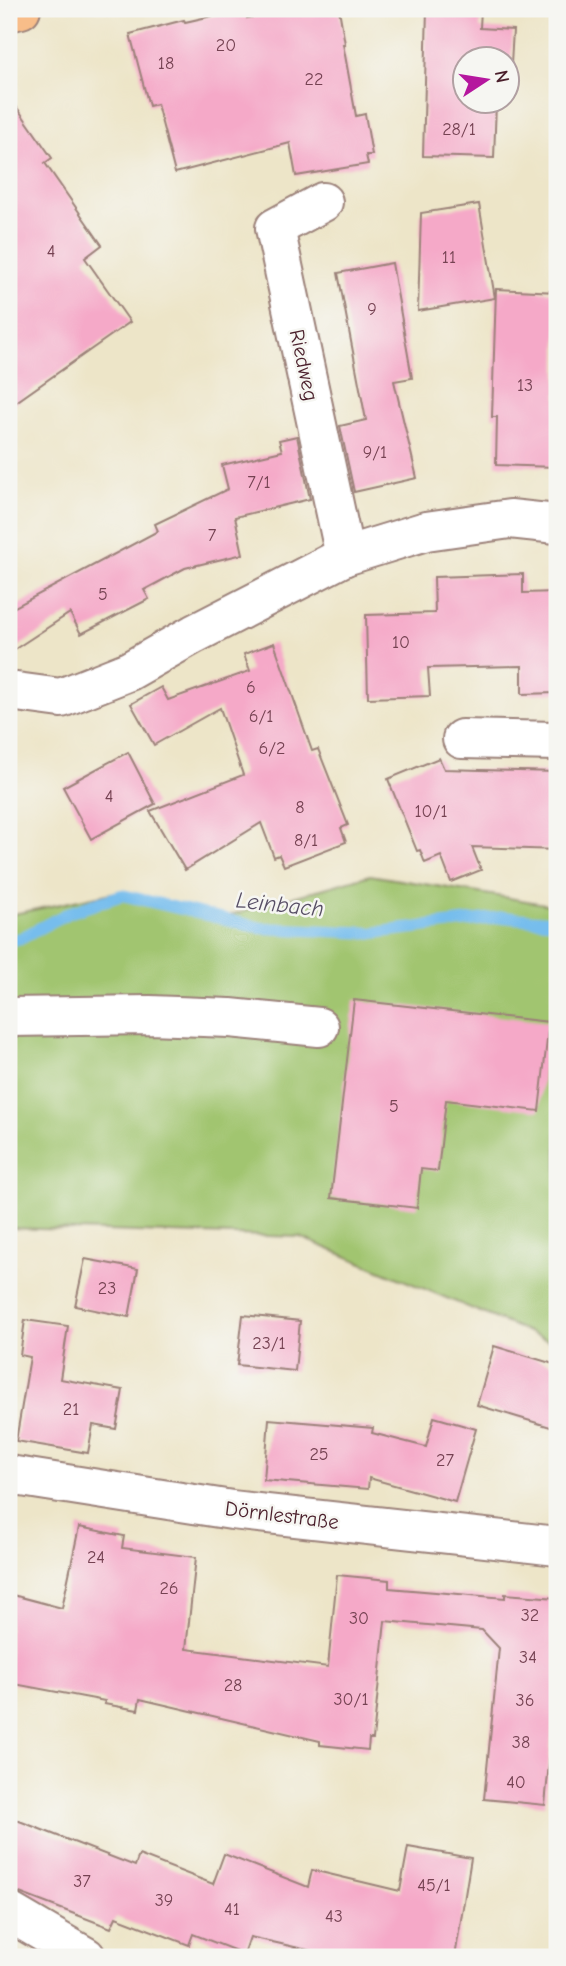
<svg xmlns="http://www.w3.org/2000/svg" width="566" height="1966" font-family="'Comic Neue',sans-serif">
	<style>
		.green { fill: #a1c56f; stroke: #76724d; stroke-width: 2 }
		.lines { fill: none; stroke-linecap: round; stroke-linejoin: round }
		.stream { stroke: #76bded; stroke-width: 12 }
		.building { fill: #f5a9c8 }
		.minor-casing { stroke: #9c827a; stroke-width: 42 }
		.major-casing { stroke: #9c827a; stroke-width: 42 }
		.minor { stroke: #fff; stroke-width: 38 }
		.major { stroke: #f8bd89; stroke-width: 38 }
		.labels { text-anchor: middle; stroke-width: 5; stroke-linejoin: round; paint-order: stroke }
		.number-label { font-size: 18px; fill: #754252 }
		.street-label { font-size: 21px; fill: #4a1f2b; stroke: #f6f6f2 }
		.water-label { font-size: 23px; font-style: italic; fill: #574e65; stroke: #f6f6f2 }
	</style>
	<rect width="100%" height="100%" fill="#f6f6f2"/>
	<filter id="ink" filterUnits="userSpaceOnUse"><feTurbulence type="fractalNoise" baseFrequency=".0143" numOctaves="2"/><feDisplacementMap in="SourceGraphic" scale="14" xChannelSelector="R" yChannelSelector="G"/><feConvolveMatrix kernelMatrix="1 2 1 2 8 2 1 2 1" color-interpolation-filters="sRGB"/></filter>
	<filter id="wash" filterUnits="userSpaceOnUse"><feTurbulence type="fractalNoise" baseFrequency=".00686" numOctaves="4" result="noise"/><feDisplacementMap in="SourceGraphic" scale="28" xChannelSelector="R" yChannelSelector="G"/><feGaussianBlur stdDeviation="1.57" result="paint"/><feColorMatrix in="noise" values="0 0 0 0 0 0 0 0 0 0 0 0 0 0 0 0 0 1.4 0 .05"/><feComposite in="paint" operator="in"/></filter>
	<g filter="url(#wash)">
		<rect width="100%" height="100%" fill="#ede5c8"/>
		<!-- green -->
		<path class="green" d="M370,875L557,906V1344L300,1237L9,1228V915L121,891L220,918Z"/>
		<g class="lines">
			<!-- stream -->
			<path class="stream" d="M9,941L21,938L68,913L122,895L262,928L373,933L503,917L557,922"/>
		</g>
		<g id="blocks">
			<!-- building -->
			<g class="building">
				<path d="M243,9H245L247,18L300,9H339L345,44H343L356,116L365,114L372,155H366L368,164L296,176L290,143L175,173L157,104L149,106L130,34L184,20L185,22Z"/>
				<path d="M427,9H481L480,28L513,30L511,64H507V60H465V102H496L494,158L423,156Z"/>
				<path d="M9,96L52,158L45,163L102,245L85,258L130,322L9,407Z"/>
				<path d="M479,204L495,298L418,311L421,213Z"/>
				<path d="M392,263L412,378L394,381L417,478L354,492L340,426L366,420L338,273Z"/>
				<path d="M496,289L557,292V467L496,465L497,417H492Z"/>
				<path d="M297,436L310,499L235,517L243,554L185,568L144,590L149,599L81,634L70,613L9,653V610L158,531L155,524L228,489L222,465L282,451L279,440Z"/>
				<path d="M523,574V593L557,592V693L522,694V666L428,668L430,696L368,698L366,615L435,613L434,577Z"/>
				<path d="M274,643L312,751L318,749L348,825L341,828L346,842L284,866L279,855L274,857L261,823L185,870L150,811L243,775L220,708L154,745L131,704L161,687L168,700L250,671L244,654Z"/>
				<path d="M128,752L155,804L91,839L63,787Z"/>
				<path d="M439,758L444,769L557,772V850L472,847L481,870L451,882L441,856L425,863L420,850L417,851L388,779Z"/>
				<path d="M354,1000L549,1022L539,1111L446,1100L438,1171L421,1169L417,1208L331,1198Z"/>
				<path d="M85,1259L138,1269L129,1317L75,1306Z"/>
				<path d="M243,1315L300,1321L295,1371L237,1365Z"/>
				<path d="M25,1320L68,1326L60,1379L123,1390L116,1429L93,1425L88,1453L16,1441L30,1357L20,1355Z"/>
				<path d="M494,1346L557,1365V1429L477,1405Z"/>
				<path d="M434,1417L476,1429L455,1502L369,1478L368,1489L264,1480L269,1419L373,1428L372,1433L426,1447Z"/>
				<path d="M79,1527L124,1536L122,1548L196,1557L186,1649L328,1667L337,1575L389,1580V1588L505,1598V1594L557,1598V1679L545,1805L484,1799L499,1648L482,1630L385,1621L373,1739H369L368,1750L320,1745V1741L140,1699L138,1710L104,1704L105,1701L9,1683V1594L62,1608Z"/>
				<path d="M9,1817L135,1866L139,1855L213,1884L224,1854L308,1887L312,1870L400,1891L408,1847L471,1858L455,1957H339L250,1937L244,1954L193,1934L189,1945L116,1917L111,1928L9,1889Z"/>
			</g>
		</g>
	</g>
	<g filter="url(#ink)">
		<use href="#blocks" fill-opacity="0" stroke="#9c827a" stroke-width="2"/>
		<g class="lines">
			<defs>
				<g id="minor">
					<path d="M323,202L275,228L345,556"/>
					<path d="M9,691L61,698L129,671L194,634L345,556L426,531L510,519L557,524"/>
					<path d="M462,739L557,741"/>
					<path d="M9,1017L150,1015L230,1018L319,1027"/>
					<path d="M9,1475L232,1510L557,1546"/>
					<path d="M9,1912L86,1957"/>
				</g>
				<path id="major" d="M9,12L21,9"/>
			</defs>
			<!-- minor casing -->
			<use href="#minor" class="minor-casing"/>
			<!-- major casing -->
			<use href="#major" class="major-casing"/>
			<!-- minor -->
			<use href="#minor" class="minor"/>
			<!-- major -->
			<use href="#major" class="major"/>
		</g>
	</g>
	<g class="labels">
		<!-- number labels -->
		<g class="number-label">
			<text x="226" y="51">20</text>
			<text x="166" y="69">18</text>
			<text x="314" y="85">22</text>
			<text x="459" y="135">28/1</text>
			<text x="51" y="257">4</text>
			<text x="449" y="263">11</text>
			<text x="372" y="315">9</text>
			<text x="525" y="391">13</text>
			<text x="375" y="458">9/1</text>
			<text x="259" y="488">7/1</text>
			<text x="212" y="541">7</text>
			<text x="103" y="600">5</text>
			<text x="401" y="648">10</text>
			<text x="251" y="693">6</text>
			<text x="261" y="722">6/1</text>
			<text x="272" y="754">6/2</text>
			<text x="109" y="802">4</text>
			<text x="300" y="813">8</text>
			<text x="431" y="817">10/1</text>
			<text x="306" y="846">8/1</text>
			<text x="394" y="1112">5</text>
			<text x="107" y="1294">23</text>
			<text x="269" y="1349">23/1</text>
			<text x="71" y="1415">21</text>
			<text x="319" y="1460">25</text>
			<text x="445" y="1466">27</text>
			<text x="96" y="1563">24</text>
			<text x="169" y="1594">26</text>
			<text x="530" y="1621">32</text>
			<text x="359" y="1624">30</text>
			<text x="528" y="1663">34</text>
			<text x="233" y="1691">28</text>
			<text x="351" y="1705">30/1</text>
			<text x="525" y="1706">36</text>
			<text x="521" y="1748">38</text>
			<text x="516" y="1788">40</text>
			<text x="82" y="1887">37</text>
			<text x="434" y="1891">45/1</text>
			<text x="164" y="1906">39</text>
			<text x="232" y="1915">41</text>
			<text x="334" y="1922">43</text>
		</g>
		<!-- street labels -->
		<g class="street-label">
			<text transform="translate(304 365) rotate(78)" y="7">Riedweg</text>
			<text transform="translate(282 1515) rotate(7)" y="7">Dörnlestraße</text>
		</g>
		<!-- water labels -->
		<g class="water-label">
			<text transform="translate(280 904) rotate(6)" y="8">Leinbach</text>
		</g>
	</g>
	<!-- margin -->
	<rect width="566" height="1966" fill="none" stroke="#f6f6f2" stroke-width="35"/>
	<!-- north arrow -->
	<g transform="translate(486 80) rotate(78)"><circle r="33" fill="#f6f6f2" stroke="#b1a0a2" stroke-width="2"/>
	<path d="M0-5L12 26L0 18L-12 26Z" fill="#b5179e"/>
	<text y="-10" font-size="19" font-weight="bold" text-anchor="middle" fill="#4a1f2b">N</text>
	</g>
</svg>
